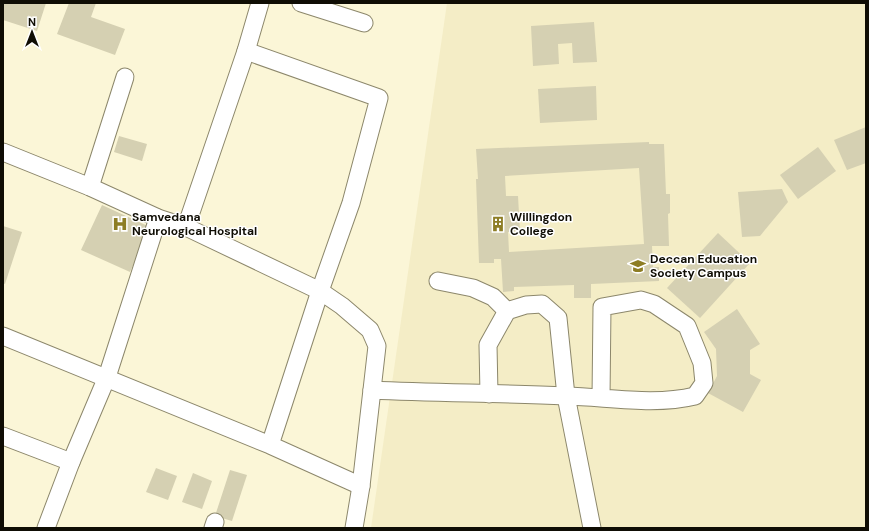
<svg xmlns="http://www.w3.org/2000/svg" width="869" height="531" font-family="'DM Sans',sans-serif">
	<style>
		.built { fill: #f4edc6 }
		.building { fill: #d5d0b2; fill-rule: evenodd }
		.lines { fill: none; stroke-linecap: round; stroke-linejoin: round }
		.minor-casing { stroke: #8c876b; stroke-width: 19 }
		.minor { stroke: #fff; stroke-width: 17 }
		.labels { text-anchor: middle; stroke-width: 3; stroke-linejoin: round; paint-order: stroke }
		.poi-label { font-size: 12px; font-weight: bold; fill: #0f0d04; stroke: #fff; text-anchor: start }
	</style>
	<rect width="100%" height="100%" fill="#fbf6d7"/>
	<!-- built -->
	<path class="built" d="M447,3H866V528H371Z"/>
	<!-- building -->
	<g class="building">
		<path d="M3,3H46L37,31L3,20Z"/>
		<path d="M69,3H96L91,17L125,29L115,55L57,34Z"/>
		<path d="M594,22L597,62L573,63L572,43L558,44L559,64L533,66L531,26Z"/>
		<path d="M596,86L597,120L540,123L538,89Z"/>
		<path d="M866,127V163L847,170L834,140Z"/>
		<path d="M119,136L147,144L142,161L114,152Z"/>
		<path d="M649,142V144H664L666,194H670V213L668,214L669,246H652L653,267H659V281L591,284V298H574V285L514,287V291L503,292L501,259H494V263H479L476,179H478L476,149ZM639,168L644,244L509,252L508,232L520,231L518,196H506L505,176Z"/>
		<path d="M818,147L836,171L798,199L780,175Z"/>
		<path d="M782,189L788,202L760,236L742,237L738,192Z"/>
		<path d="M102,205L150,227L130,272L81,250Z"/>
		<path d="M3,226L22,232L5,284L3,283Z"/>
		<path d="M718,233L750,263L700,318L667,288Z"/>
		<path d="M737,309L760,344L750,350V374L761,380L743,412L708,393L717,376L716,349L704,332Z"/>
		<path d="M156,468L177,476L168,500L146,492Z"/>
		<path d="M230,470L247,475L232,521L215,516Z"/>
		<path d="M193,473L212,481L202,509L182,502Z"/>
	</g>
	<g class="lines">
		<defs>
			<g id="minor">
				<path d="M301,3L364,23"/>
				<path d="M3,152L90,187L158,218L186,227L246,51L260,3"/>
				<path d="M90,187L125,77"/>
				<path d="M186,227L320,291L351,203L379,98L246,51"/>
				<path d="M438,281L473,288L493,297L507,311"/>
				<path d="M3,336L270,445L361,486L377,346L370,330L342,306L320,291L270,445"/>
				<path d="M372,390C436,393 501,393 566,396C608,397 654,406 695,396L704,383L702,363L687,326L654,304L641,300L602,307L601,398"/>
				<path d="M489,394L488,345L507,311L526,305L542,304L558,318L566,396L592,528"/>
				<path d="M3,436L71,462"/>
				<path d="M46,528L71,462L107,377L158,218"/>
				<path d="M213,528L215,522"/>
				<path d="M354,528L361,486"/>
			</g>
		</defs>
		<!-- minor casing -->
		<use href="#minor" class="minor-casing"/>
		<!-- minor -->
		<use href="#minor" class="minor"/>
	</g>
	<!-- icons -->
	<defs>
		<symbol id="hospital-bare" viewBox="-9 -9 18 18"><path d="M-5-5h3v3.5h4V-5h3V5h-3V1.5h-4V5h-3Z" fill="#8d7d24" stroke="#fff" stroke-width="2.5" paint-order="stroke"/></symbol>
		<symbol id="building-bare" viewBox="-9 -9 18 18"><path d="M-4-6H4V6H1V3H-1V6H-4ZM-2.5-4.3h1.7v1.8h-1.7ZM.8-4.3h1.7v1.8H.8ZM-2.5-1h1.7V.8h-1.7ZM.8-1h1.7V.8H.8Z" fill="#8d7d24" stroke="#fff" stroke-width="2.5" paint-order="stroke"/></symbol>
		<symbol id="university-bare" viewBox="-9 -9 18 18"><path d="M0-5L7-2L0 1L-7-2ZM-4 1L0 2.5L4 1V4Q0 6-4 4Z" fill="#8d7d24" stroke="#fff" stroke-width="2.5" paint-order="stroke"/></symbol>
	</defs>
	<g fill-rule="evenodd">
		<use href="#hospital-bare" x="109" y="213" width="22" height="22"/>
		<use href="#building-bare" x="487" y="213" width="22" height="22"/>
		<use href="#university-bare" x="627" y="255" width="22" height="22"/>
	</g>
	<g class="labels">
		<!-- poi labels -->
		<g class="poi-label">
			<text x="132" y="221">Samvedana<tspan x="132" dy="14">Neurological Hospital</tspan></text>
			<text x="510" y="221">Willingdon<tspan x="510" dy="14">College</tspan></text>
			<text x="650" y="263">Deccan Education<tspan x="650" dy="14">Society Campus</tspan></text>
		</g>
	</g>
	<!-- border -->
	<rect width="869" height="531" fill="none" stroke="#0f0d04" stroke-width="8"/>
	<!-- north arrow -->
	<g transform="translate(32 32)" stroke="#ffffff" stroke-width="3" paint-order="stroke">
	<path d="M0-3L7 15L0 10L-7 15Z" fill="#0f0d04"/>
	<text y="-6" font-size="11" font-weight="bold" text-anchor="middle" fill="#0f0d04">N</text>
	</g>
</svg>
